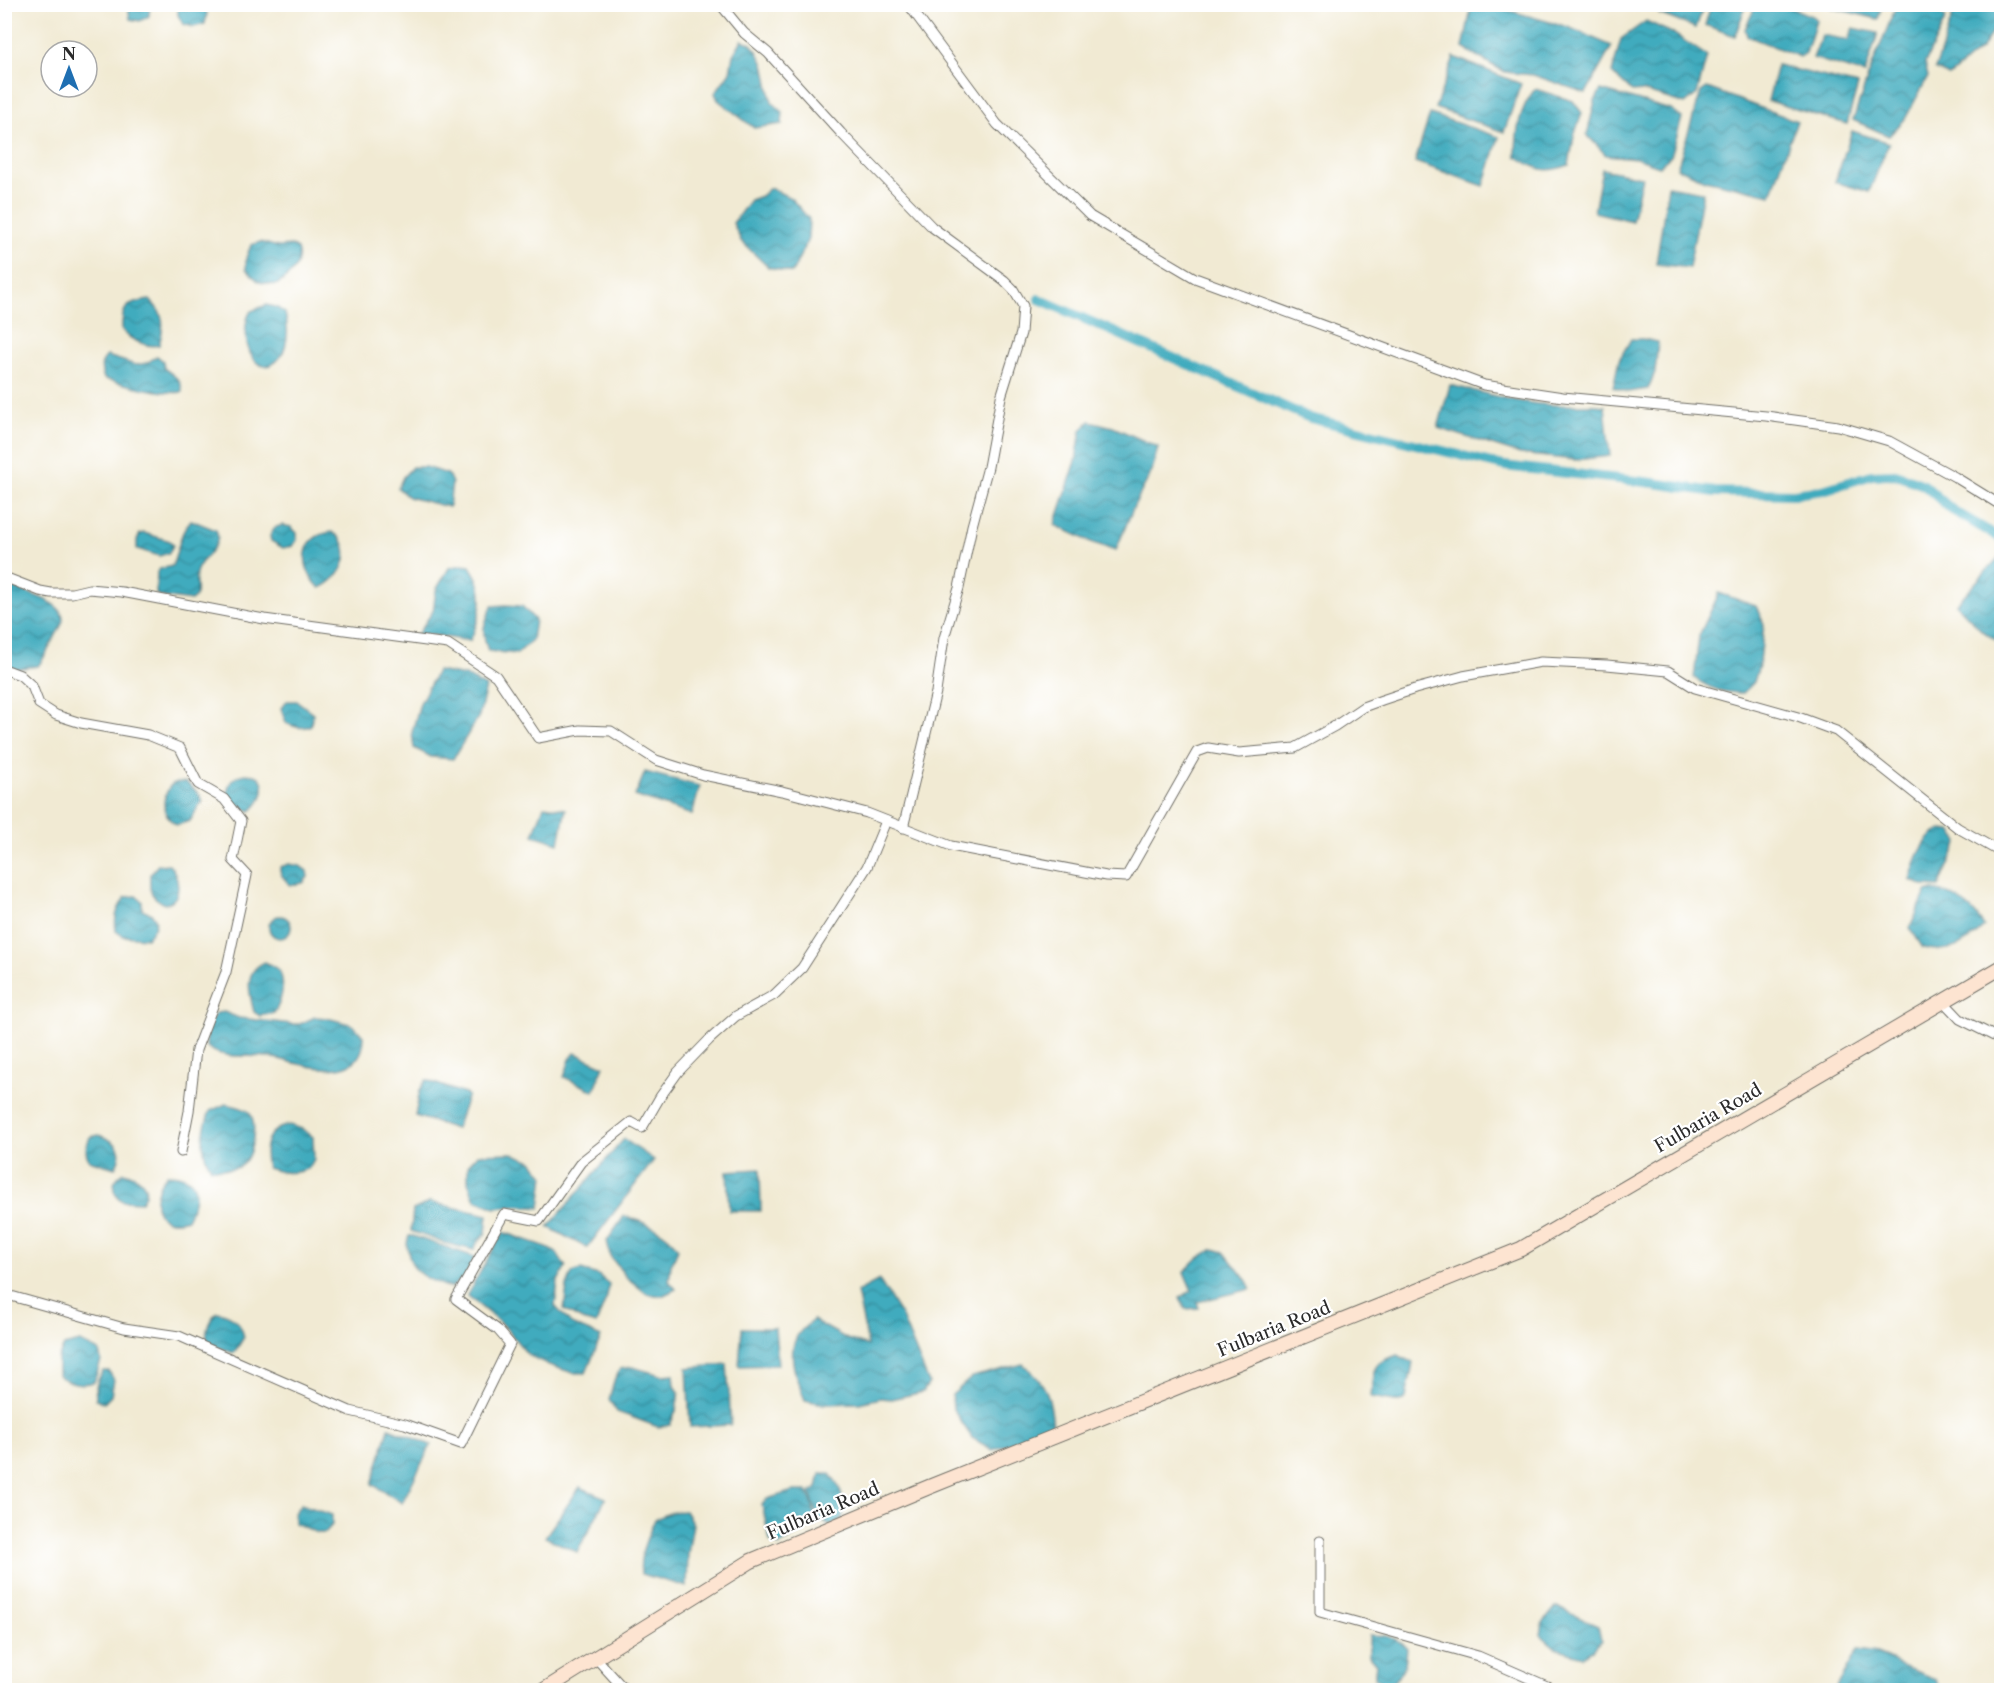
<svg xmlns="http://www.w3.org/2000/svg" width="2006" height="1695" font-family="'Libre Caslon Text',serif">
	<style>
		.water { fill: url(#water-waves); stroke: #356b74; stroke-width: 1.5 }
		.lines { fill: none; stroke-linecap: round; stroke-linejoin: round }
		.canal { stroke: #3fabbe; stroke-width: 10 }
		.street-casing { stroke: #706e66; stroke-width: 11 }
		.secondary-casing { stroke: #706e66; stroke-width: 16 }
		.street { stroke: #fff; stroke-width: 9 }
		.secondary { stroke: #fde4d1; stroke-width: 14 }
		.labels { text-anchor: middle; stroke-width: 4.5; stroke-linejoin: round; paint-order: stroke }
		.street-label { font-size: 18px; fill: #2b2b2b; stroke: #fff }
	</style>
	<defs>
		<pattern id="water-waves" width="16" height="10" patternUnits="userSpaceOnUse" patternTransform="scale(1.5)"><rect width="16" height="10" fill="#3fabbe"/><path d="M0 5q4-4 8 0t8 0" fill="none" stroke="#358b9b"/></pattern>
	</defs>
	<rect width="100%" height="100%" fill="#fff"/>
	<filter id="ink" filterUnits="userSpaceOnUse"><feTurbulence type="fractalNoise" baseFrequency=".0167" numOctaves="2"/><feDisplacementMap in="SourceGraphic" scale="12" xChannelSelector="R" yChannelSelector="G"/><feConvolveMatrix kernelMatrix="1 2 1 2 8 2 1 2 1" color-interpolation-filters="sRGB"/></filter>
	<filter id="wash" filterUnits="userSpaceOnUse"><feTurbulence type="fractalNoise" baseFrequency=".008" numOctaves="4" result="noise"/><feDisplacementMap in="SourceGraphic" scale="24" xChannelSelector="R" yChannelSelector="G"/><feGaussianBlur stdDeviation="1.35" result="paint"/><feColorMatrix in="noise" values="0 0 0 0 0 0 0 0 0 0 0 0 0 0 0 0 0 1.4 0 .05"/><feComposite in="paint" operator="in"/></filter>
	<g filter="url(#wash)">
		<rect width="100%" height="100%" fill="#f1ead3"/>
		<!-- water -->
		<g class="water">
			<path d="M1472,4L1494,5L1493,6L1568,27L1612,46L1586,93L1533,75L1504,72L1463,48Z"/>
			<path d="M1664,4H1704V5L1696,28L1659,14Z"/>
			<path d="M1924,4L1931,6L1946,18L1925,63L1928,77L1905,119L1889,136L1853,120L1870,71L1895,9L1901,5Z"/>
			<path d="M128,5H150L149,16L140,21L130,19Z"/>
			<path d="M181,5H201L205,6L207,13L205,24L194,27L183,24L178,15V8Z"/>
			<path d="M1711,5H1746L1735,36L1705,25Z"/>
			<path d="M1756,5H1785L1814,17L1816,21L1806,53L1800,57L1747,36L1745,29Z"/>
			<path d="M1833,5V4L1882,5L1878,19L1832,8Z"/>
			<path d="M1956,5H2001V19L1982,48L1949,76L1935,69Z"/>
			<path d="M1646,21L1674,34L1707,56L1697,94L1685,104L1643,91L1632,92L1612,73L1621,39Z"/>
			<path d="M1853,28L1878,33L1865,74L1813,58L1822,35L1848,40Z"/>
			<path d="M742,40L750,43L757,51L764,64L772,102L783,112L782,124L754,128L718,100L715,93L730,72L733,55Z"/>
			<path d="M1454,57L1521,84L1504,132L1435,108Z"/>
			<path d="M1777,65L1858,85L1847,124L1768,101Z"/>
			<path d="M1707,88L1797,121L1771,195L1705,180L1677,168L1701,92Z"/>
			<path d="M1535,89L1573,101L1582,113L1574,136L1569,165C1545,174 1537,170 1516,156C1516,131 1519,109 1535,89Z"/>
			<path d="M1601,90L1671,110L1682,118L1671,156L1659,166L1636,158L1606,155L1587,135L1595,101Z"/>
			<path d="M1430,114L1499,137L1484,186L1415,162Z"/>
			<path d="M1852,131L1889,143L1869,192L1835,182Z"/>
			<path d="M1602,169L1642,177L1632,221L1594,212Z"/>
			<path d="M1668,186L1703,192L1689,268L1656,264Z"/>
			<path d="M770,188L791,198L809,219L808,239L792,273L768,267L741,241L733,223L750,200L761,196Z"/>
			<path d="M260,242L278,247L292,246L297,249C303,265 289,277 276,285L259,282L246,269V258L251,245Z"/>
			<path d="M150,300C165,315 165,324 159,345C146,348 130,340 122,330C121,306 127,303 150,300Z"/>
			<path d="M266,305L276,307L285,313C298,366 252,388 246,337C245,328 246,318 251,311Z"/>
			<path d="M1631,339H1643L1658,342L1655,372L1648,389L1628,392L1613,387L1619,360Z"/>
			<path d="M107,356L136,365L147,363L157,356L163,361L164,368C173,375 183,380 182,392C162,395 124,384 104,379C101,369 99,363 107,356Z"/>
			<path d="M1450,385C1484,393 1519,404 1555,405C1572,406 1588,403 1605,406L1610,456L1575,460L1520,454L1438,428Z"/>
			<path d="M1090,421L1113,427L1158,447L1152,471L1134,506L1116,550L1093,543L1055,525L1076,461L1081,430Z"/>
			<path d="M412,467H426L448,474L452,483L449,507L408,497L398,488L403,477Z"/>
			<path d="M191,520L216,530C224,546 202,556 197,570C192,581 202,594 191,601L162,597L156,594L157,572L160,569L172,566C179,550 179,533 191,520Z"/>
			<path d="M282,525L291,527L297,533V540L293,546L283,548L271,541L270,536L274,528Z"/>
			<path d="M332,532C358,546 343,579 320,588C299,569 299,535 332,532Z"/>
			<path d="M144,533L170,541L173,545L169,553L159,556L137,549V540L140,534Z"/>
			<path d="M2001,555V644L1981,630L1956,604Z"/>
			<path d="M461,565L470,566C473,572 478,578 479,584C485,601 477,625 470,641C452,639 435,633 417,635L433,611L436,590L449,568Z"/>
			<path d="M4,585C20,591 64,600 63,620C62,626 58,631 55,637C49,647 46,656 38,666L15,669L5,665Z"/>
			<path d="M1719,593L1756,606L1764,624L1760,662L1754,682L1743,693C1724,693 1710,689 1694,678L1699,636Z"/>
			<path d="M505,605L522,606L535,620L532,640L517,654L488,651C481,630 483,626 492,606Z"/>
			<path d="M437,671L466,676L486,687L479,716L453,759L431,757L414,748L412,732L420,703Z"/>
			<path d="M287,701H297L313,713L311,725C302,730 295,727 286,723L281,708Z"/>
			<path d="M645,772L700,786L692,815L635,796Z"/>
			<path d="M245,774C249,775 252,774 255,775C271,781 261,806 250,811L228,799C226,785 231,777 245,774Z"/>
			<path d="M186,782L199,794L202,801L190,821L177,825C163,817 161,802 168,790C170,786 171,784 175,783C179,782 182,782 186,782Z"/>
			<path d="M544,806L566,809L559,843L533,835Z"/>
			<path d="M1941,830L1951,831L1959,841L1939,887L1924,886L1910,880C1915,861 1923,838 1941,830Z"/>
			<path d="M169,864C178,874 185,899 165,904C149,896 149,890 150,874L158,865Z"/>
			<path d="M289,864L300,866L307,871L308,877L303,883L290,885C285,879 279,875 280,867Z"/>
			<path d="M1933,890C1953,893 1975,908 1984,927C1964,946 1950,954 1923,948L1910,928L1926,892Z"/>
			<path d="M136,896L142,901V909C161,916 158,925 147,938L123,936L116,931C114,917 117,908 126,897Z"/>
			<circle cx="280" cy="927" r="11"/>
			<path d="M265,962C269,964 275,967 278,970C287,981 281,1003 274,1013L260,1016L254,1012C249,993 243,971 265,962Z"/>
			<path d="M224,1012L239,1018L292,1024H300L315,1017L327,1018L353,1025L364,1037C363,1089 298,1062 269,1057C249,1054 222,1061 206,1046C206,1033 208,1023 216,1013Z"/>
			<path d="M575,1053L604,1066L594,1091L564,1077L570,1059Z"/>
			<path d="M426,1080L468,1095L456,1129L415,1116L420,1090Z"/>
			<path d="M226,1104C233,1106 244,1107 249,1112C258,1123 253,1158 240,1166C232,1171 220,1168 211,1168C199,1149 202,1132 210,1111Z"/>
			<path d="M290,1125L302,1129L313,1137L314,1159L309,1168C294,1175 282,1173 267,1168C262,1146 266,1129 290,1125Z"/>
			<path d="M99,1135C117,1142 126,1148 115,1168L89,1160C84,1151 86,1146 90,1137Z"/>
			<path d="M624,1139L654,1160L587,1248L548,1227Z"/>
			<path d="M511,1153L532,1161L544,1176L540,1208L519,1206L495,1208L475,1200L468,1182V1165L478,1154Z"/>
			<path d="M760,1169L761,1211H729L727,1171Z"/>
			<path d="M124,1172C139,1176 153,1186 141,1202L122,1201C109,1191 112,1180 124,1172Z"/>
			<path d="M167,1174C200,1174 200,1194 187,1219C152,1230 148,1196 167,1174Z"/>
			<path d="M430,1202L488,1215L486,1233L477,1243L474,1250L444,1243L411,1231L413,1210Z"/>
			<path d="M624,1216C642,1221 670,1232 678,1249L671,1265L669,1281L676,1289L662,1296L647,1294L626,1277L610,1256L607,1241Z"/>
			<path d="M503,1232L541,1245L557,1253L566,1267L558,1281L555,1306L571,1324L601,1337L586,1373H573L549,1365L528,1355L506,1328L467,1295Z"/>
			<path d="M409,1236H413L475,1257L464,1278L451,1288C432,1281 413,1276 409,1255C407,1247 406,1243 409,1236Z"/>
			<path d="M1213,1249L1224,1252L1247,1281L1251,1289L1197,1302L1199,1308L1185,1309L1180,1297L1192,1291L1184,1272L1198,1258Z"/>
			<path d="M581,1270L598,1275L609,1284L607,1297L596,1324L582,1320L564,1310L567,1286L572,1273Z"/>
			<path d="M879,1280L901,1315L929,1383L923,1392L891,1399L881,1398L859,1403L824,1404L805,1400C797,1381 787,1358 796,1338C799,1331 807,1325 813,1320L847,1339L868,1346L857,1292Z"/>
			<path d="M217,1312C232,1314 241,1323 244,1337L234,1353L215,1346L207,1341C205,1329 209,1320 217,1312Z"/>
			<path d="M742,1328H775L778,1365L739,1366Z"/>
			<path d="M80,1342L99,1351L101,1361L94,1382C82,1386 68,1383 58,1375V1358L64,1346Z"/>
			<path d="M1398,1355L1413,1363L1406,1398L1400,1402L1371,1397C1374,1371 1369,1363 1398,1355Z"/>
			<path d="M727,1364L731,1425L690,1427L687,1368Z"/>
			<path d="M1023,1364C1048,1385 1051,1397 1053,1429L993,1450L972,1438L953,1409L952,1395L972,1377Z"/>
			<path d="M632,1367L661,1375L674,1374L675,1386L679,1392L676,1411L670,1425L658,1427L617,1412L609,1400L615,1378L620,1369Z"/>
			<path d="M103,1371H109L114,1380L111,1396L104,1403L96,1399C94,1388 97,1380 103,1371Z"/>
			<path d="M389,1428L431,1445L402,1503L372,1484Z"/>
			<path d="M820,1474H830C841,1487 846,1502 842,1519L831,1526L818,1517L810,1493L817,1488Z"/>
			<path d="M580,1487L606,1498L577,1552L545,1537Z"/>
			<path d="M793,1491H807L812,1503L816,1522L779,1546L770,1541L762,1505L767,1499Z"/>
			<path d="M301,1504L332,1515V1525L325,1533H317L294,1523V1513Z"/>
			<path d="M685,1511L693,1524L688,1554L687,1587L641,1574C638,1555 648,1536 655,1519L672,1512Z"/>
			<path d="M1556,1607L1598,1626L1601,1640L1594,1649L1582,1656L1556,1648L1541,1635L1543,1623Z"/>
			<path d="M1369,1635C1385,1635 1397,1636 1407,1649L1405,1665L1395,1681L1384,1683L1374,1678L1376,1664L1369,1656Z"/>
			<path d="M1858,1650L1878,1653L1901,1666L1936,1679L1938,1684L1935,1690H1837V1687Z"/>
		</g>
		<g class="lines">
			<!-- canal -->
			<path class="canal" d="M1039,299L1310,418L1504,466L1654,483L1715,492L1794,494L1823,490L1872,475L1895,474L1924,485L1952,510L2002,539"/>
		</g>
	</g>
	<g filter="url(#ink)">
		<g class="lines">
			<defs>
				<g id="street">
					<path d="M720,4L744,33L768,53L841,133L932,227L1004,280L1013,289L1023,306L1021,333L1001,397L988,467L972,526L959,588L944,638L936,692L903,828"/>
					<path d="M908,4L997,124L1090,216L1195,278L1484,385L1563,397L1766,416L1838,426L1889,441L1955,477L2002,506"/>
					<path d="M4,577L40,591L51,593H72L89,589L122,592L264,619L448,644L496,676L538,738L580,730L611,731L656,760L703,775L782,791L867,813L951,846L1106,876L1126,877L1197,752L1208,748L1239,753L1295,748L1335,726L1363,707L1382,700L1415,689L1463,676L1541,662L1607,665L1668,671L1695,688L1798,717L1836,731L1958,828L2002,853"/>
					<path d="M4,669L20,675L32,686L39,704L56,715L81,723L148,735L180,748L198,784L224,799L241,821L233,860L247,875L226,972L196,1050L189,1111L181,1152"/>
					<path d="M1943,1001L1960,1019L2002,1040"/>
					<path d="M4,1294L124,1328L179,1336L350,1411L405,1424L461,1444L510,1344L498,1330L456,1299L504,1214L539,1221L581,1162L631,1122L642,1128L660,1097L678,1072L709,1040L736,1016L774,995L802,968L867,867L886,821"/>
					<path d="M1320,1541V1612L1478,1656L1556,1690"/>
					<path d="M596,1658L625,1690"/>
				</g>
				<path id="secondary" d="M544,1690L751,1561L929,1487L1521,1249L2002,967"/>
			</defs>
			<!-- street casing -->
			<use href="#street" class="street-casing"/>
			<!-- secondary casing -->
			<use href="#secondary" class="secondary-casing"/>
			<!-- street -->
			<use href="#street" class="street"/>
			<!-- secondary -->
			<use href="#secondary" class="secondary"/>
		</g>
	</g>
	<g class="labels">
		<!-- street labels -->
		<g class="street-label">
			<text transform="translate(1708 1118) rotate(-30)" y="6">Fulbaria Road</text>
			<text transform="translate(1274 1329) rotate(-22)" y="6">Fulbaria Road</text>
			<text transform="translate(823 1511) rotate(-23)" y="6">Fulbaria Road</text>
		</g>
	</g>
	<!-- margin -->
	<rect width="2006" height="1695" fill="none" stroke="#fff" stroke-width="24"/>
	<!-- north arrow -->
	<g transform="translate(69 69)"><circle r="28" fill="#ffffff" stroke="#aaaaaa" stroke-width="1.5"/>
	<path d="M0-4.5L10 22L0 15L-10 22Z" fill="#1f6fb2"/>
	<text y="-9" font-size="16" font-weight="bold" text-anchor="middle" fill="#2b2b2b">N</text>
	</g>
</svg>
